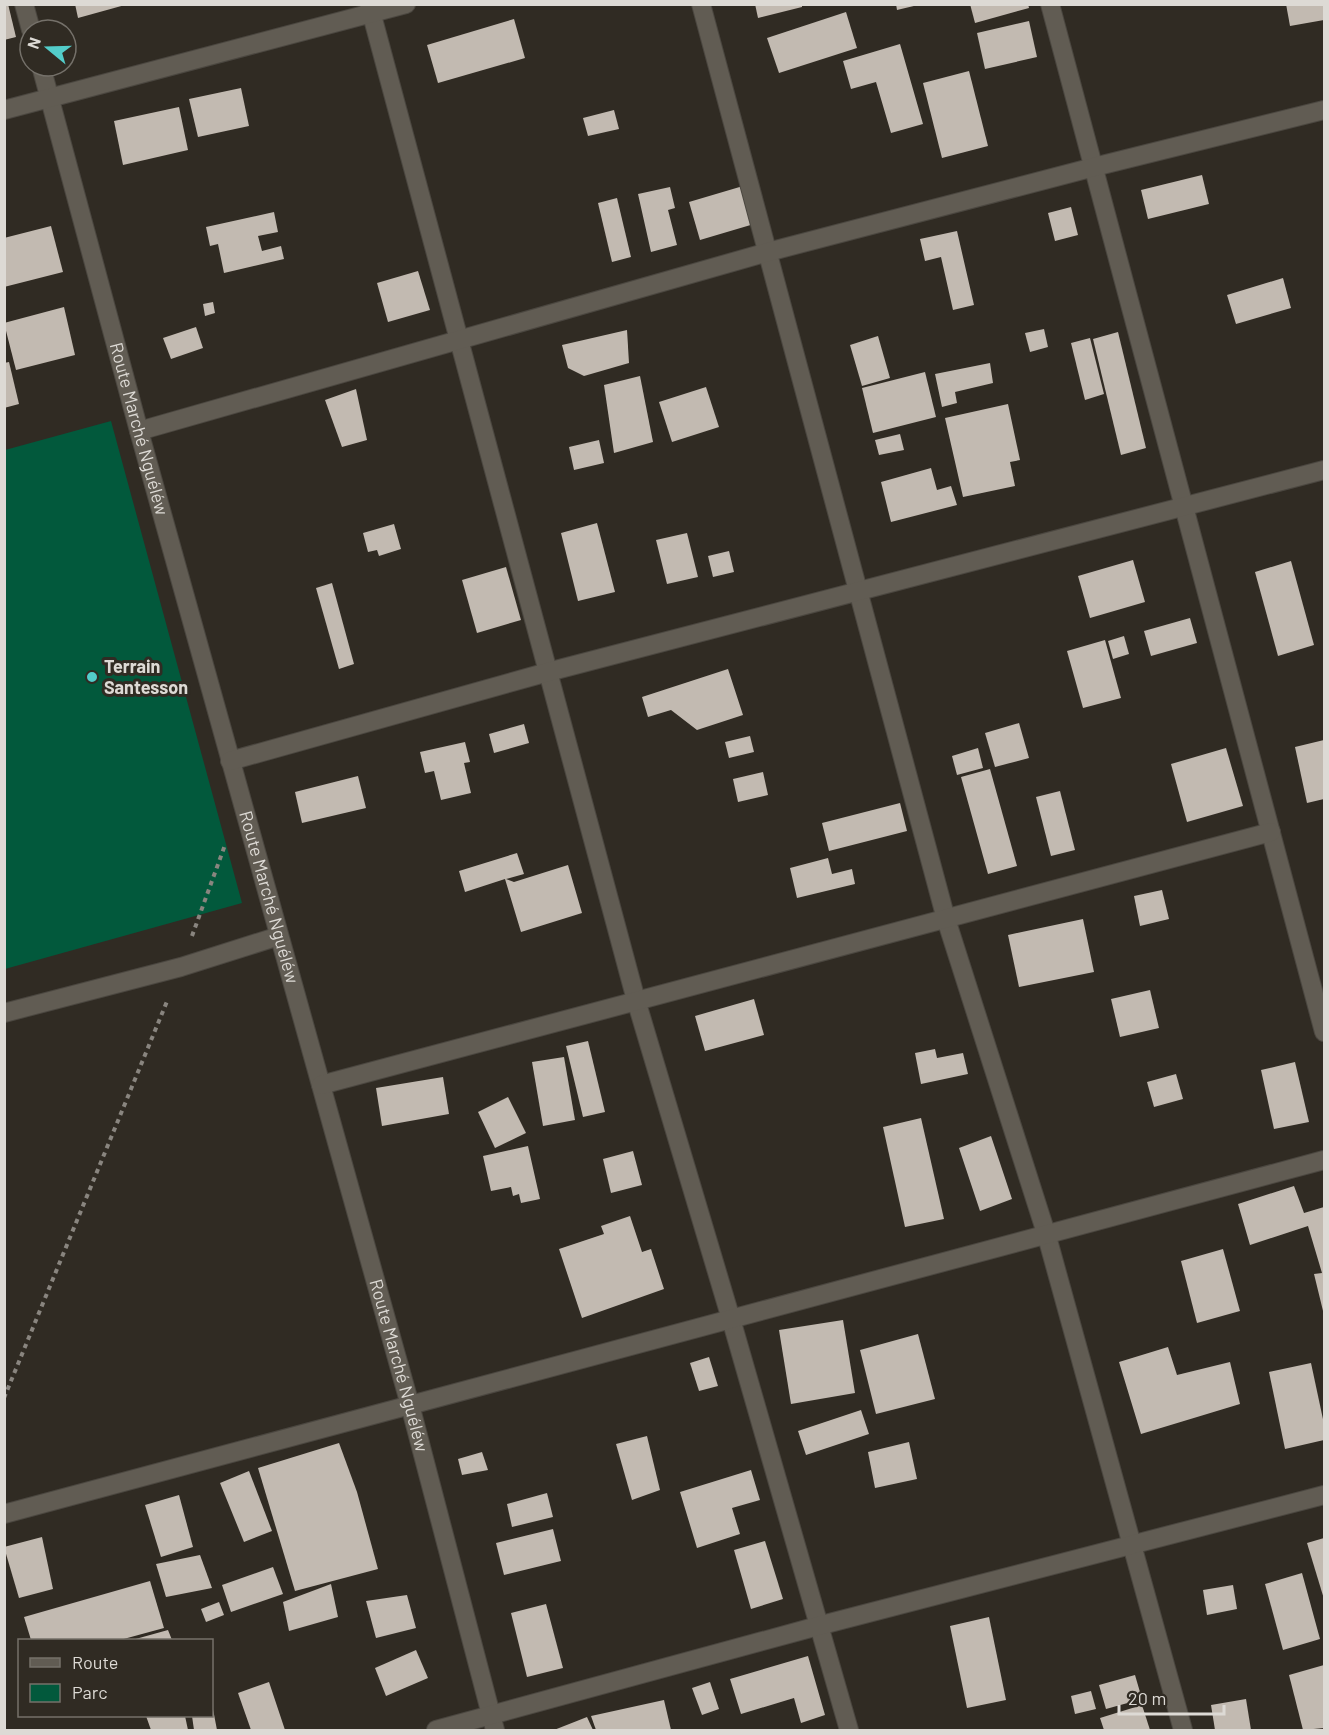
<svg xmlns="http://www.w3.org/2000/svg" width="1329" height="1735" font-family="Barlow,sans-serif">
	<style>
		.green { fill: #02593c }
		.building { fill: #c2bab1 }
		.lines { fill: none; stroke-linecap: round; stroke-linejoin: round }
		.minor-casing { stroke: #4b4740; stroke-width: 20 }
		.path { stroke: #89857f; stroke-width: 4; stroke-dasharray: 4.5 4.5; stroke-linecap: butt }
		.minor { stroke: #615c53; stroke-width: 18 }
		.poi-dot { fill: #53cdca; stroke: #302b23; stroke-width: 2 }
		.labels { text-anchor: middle; stroke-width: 6; stroke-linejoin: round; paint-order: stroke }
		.street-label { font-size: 18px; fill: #dddad5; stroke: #302b23 }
		.poi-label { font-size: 18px; font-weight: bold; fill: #dddad5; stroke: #302b23; text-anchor: start }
	</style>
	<rect width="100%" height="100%" fill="#302b23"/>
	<!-- green -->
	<path class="green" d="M111,421L242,903L5,969V450Z"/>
	<!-- building -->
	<g class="building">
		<path d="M4,4H8L16,37L4,40Z"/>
		<path d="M75,4H125V5L78,18Z"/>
		<path d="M755,4H802V7L758,18Z"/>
		<path d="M896,4H917L918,5L897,10Z"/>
		<path d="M970,4H1028L1029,8L975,23Z"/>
		<path d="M1286,4H1324V20L1290,26Z"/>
		<path d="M846,12L857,48L779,73L767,38Z"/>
		<path d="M514,19L525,58L438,83L427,45Z"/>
		<path d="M1029,21L1037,57L985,69L977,33Z"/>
		<path d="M900,44L923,124L891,133L876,82L851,89L843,61Z"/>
		<path d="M969,71L988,146L942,158L923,83Z"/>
		<path d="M241,88L249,126L198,137L189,99Z"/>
		<path d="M179,107L188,150L123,165L114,121Z"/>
		<path d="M614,110L619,129L588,136L583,118Z"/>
		<path d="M1202,175L1209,204L1148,219L1141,190Z"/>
		<path d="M743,186L754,224L700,240L689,202Z"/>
		<path d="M670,187L675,208L668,210L677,245L651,252L638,194Z"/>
		<path d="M617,198L631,257L612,262L598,203Z"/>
		<path d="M1071,207L1078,235L1055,241L1048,213Z"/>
		<path d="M274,212L278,232L258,236L262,251L281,246L284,259L224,273L218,244L210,246L206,227Z"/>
		<path d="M51,226L63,272L4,287V238Z"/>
		<path d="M957,231L974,305L953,310L941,257L925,261L920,239Z"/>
		<path d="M418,271L430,310L388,322L377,283Z"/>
		<path d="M1283,278L1291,308L1236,324L1227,295Z"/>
		<path d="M213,302L215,313L205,316L203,304Z"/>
		<path d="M64,307L75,355L16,370L4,323Z"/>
		<path d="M196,327L203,348L171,359L163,338Z"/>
		<path d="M1044,329L1048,347L1030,352L1025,333Z"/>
		<path d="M627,330L629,363L584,376L568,368L562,345Z"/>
		<path d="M1118,332L1146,448L1121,455L1093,339Z"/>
		<path d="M878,336L890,378L862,386L850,345Z"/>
		<path d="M1090,338L1104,394L1085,400L1071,343Z"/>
		<path d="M9,362L19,404L4,408V363Z"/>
		<path d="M990,363L993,383L955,392L957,403L942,407L935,374Z"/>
		<path d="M925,372L936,417L873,433L862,388Z"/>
		<path d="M640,376L653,442L614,453L604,385Z"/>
		<path d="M706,387L719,427L672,442L659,402Z"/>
		<path d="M356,389L367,440L342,447L325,400Z"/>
		<path d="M1008,404L1020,460L1010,462L1015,486L963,497L945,418Z"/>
		<path d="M900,434L904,450L879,455L875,440Z"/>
		<path d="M599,440L604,463L574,470L569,447Z"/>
		<path d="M931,468L937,490L951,486L957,505L891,522L881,482Z"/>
		<path d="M597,523L615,592L578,601L561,533Z"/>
		<path d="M394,524L401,549L379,556L377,550L368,552L363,533Z"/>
		<path d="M687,533L698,577L667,584L656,540Z"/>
		<path d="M729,551L734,572L713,577L708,556Z"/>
		<path d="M1133,560L1145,602L1090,618L1078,576Z"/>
		<path d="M1291,561L1314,645L1278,656L1255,572Z"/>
		<path d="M506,567L521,620L477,633L462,580Z"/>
		<path d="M332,583L354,664L339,669L316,588Z"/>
		<path d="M1190,618L1197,643L1151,656L1144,631Z"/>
		<path d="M1124,636L1129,654L1113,659L1108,641Z"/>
		<path d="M1105,640L1121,698L1083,708L1067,651Z"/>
		<path d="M728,669L743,715L697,730L671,710L648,717L642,697Z"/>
		<path d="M1019,723L1029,758L995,767L985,733Z"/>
		<path d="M524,724L529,743L494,753L489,734Z"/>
		<path d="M750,736L754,752L729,758L725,742Z"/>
		<path d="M1324,740V799L1307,803L1295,747Z"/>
		<path d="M465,742L470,762L464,763L471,793L441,800L434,771L425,773L420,752Z"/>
		<path d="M978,748L983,768L957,775L952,756Z"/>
		<path d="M1226,748L1243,806L1187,822L1171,764Z"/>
		<path d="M990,769L1017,866L988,874L961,777Z"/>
		<path d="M763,772L768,795L738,802L733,779Z"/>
		<path d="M358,776L366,808L302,823L295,792Z"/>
		<path d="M1060,791L1075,850L1051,856L1036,797Z"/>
		<path d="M900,803L907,831L829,851L822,823Z"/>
		<path d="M517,853L524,874L506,879L514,882L568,865L582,913L521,932L505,879L465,892L459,871Z"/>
		<path d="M828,858L832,874L852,869L855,884L797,898L790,868Z"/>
		<path d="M1162,890L1169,919L1140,926L1134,896Z"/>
		<path d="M1083,919L1094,972L1019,987L1008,935Z"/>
		<path d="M1150,990L1159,1028L1120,1037L1111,999Z"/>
		<path d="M754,999L764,1035L705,1051L695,1016Z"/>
		<path d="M588,1041L605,1112L583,1117L566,1046Z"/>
		<path d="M935,1049L937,1058L963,1053L968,1074L921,1084L915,1053Z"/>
		<path d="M564,1057L575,1120L543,1126L532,1062Z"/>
		<path d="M1295,1062L1309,1122L1274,1129L1261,1070Z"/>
		<path d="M1176,1074L1183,1099L1154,1107L1147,1082Z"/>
		<path d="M443,1077L449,1114L382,1126L376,1088Z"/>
		<path d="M508,1097L526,1133L495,1148L478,1112Z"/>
		<path d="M921,1118L944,1219L905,1227L883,1127Z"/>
		<path d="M991,1136L1012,1199L980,1211L959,1148Z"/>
		<path d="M528,1146L540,1199L521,1203L519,1194L513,1196L511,1187L491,1191L483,1156Z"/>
		<path d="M633,1151L642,1185L611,1193L603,1159Z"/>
		<path d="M1294,1186L1304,1213L1324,1207V1315L1314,1274L1322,1273L1308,1226L1250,1245L1238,1204Z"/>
		<path d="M630,1216L642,1252L651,1249L664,1289L582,1318L559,1249L604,1234L601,1226Z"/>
		<path d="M1223,1249L1240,1311L1197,1323L1181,1261Z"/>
		<path d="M843,1320L855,1393L791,1404L779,1330Z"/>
		<path d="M918,1334L935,1399L876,1414L860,1350Z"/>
		<path d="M1168,1347L1177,1375L1230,1362L1240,1404L1141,1434L1119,1362Z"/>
		<path d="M709,1357L718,1386L699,1391L690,1363Z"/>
		<path d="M1311,1363L1324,1424V1440L1285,1449L1269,1372Z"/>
		<path d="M861,1410L869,1434L806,1455L798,1431Z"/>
		<path d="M647,1436L660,1490L632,1500L616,1444Z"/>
		<path d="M909,1442L917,1479L875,1488L868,1452Z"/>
		<path d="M339,1443L357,1492L378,1569L295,1591L258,1468Z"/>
		<path d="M482,1452L488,1470L462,1475L458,1459Z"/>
		<path d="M751,1470L760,1500L732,1508L740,1534L697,1548L680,1492Z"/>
		<path d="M249,1471L272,1531L244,1542L220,1483Z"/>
		<path d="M547,1493L553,1517L512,1527L507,1504Z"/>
		<path d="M179,1495L193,1547L161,1557L145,1505Z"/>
		<path d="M553,1529L561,1561L504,1575L496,1543Z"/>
		<path d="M42,1537L53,1589L19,1598L4,1547Z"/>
		<path d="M1324,1538V1599L1307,1543Z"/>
		<path d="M765,1541L783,1599L751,1609L734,1550Z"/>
		<path d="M200,1555L212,1588L166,1597L156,1564Z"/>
		<path d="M273,1567L283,1594L231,1612L222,1585Z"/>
		<path d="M1302,1573L1320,1639L1283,1650L1265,1584Z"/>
		<path d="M150,1581L164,1628L120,1640H31L24,1617Z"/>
		<path d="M331,1584L338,1617L289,1631L283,1602Z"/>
		<path d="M1233,1585L1237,1609L1207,1615L1203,1590Z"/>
		<path d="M407,1595L416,1628L376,1638L366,1601Z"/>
		<path d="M219,1602L224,1615L206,1622L201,1609Z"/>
		<path d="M546,1604L563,1668L527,1677L511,1613Z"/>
		<path d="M989,1617L1006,1700L967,1708L950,1626Z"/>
		<path d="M168,1630L172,1640H132Z"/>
		<path d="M416,1650L428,1678L386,1696L375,1668Z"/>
		<path d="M808,1656L825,1715L801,1723L794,1698L741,1714L730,1679Z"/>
		<path d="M1324,1665V1728L1303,1730L1289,1675Z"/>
		<path d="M1135,1675L1142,1699L1106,1709L1099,1685Z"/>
		<path d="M269,1682L285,1730H251L238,1693Z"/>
		<path d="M710,1682L719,1709L702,1715L692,1688Z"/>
		<path d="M1091,1691L1096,1709L1075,1714L1071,1696Z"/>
		<path d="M1246,1699L1251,1730H1215L1211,1705Z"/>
		<path d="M664,1700L671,1730H596L591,1716Z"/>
		<path d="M212,1704L217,1730H194L192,1716H212Z"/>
		<path d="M1142,1705L1150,1730H1104L1100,1718Z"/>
		<path d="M146,1716H185L188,1730H151Z"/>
		<path d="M587,1717L593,1730H554Z"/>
	</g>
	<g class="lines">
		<defs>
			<g id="minor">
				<path d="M24,4L31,30"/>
				<path d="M369,4L636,1000L731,1319L849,1730"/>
				<path d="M701,4L946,919L1046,1233L1183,1730"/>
				<path d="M1050,4L1324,1032"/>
				<path id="s1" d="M41,66L139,431L410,1405L495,1730"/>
				<path d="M4,110L406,4"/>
				<path d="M139,431L768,252L1094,167L1324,110"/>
				<path d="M230,761L548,672L1324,470"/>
				<path d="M4,1013L181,967L279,936"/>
				<path d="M321,1085L1271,832"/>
				<path d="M4,1514L1324,1160"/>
				<path d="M436,1730L818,1626L1324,1495"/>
			</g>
		</defs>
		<!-- minor casing -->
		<use href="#minor" class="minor-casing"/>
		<!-- path -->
		<g class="path">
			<path d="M192,936L225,845"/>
			<path d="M4,1398L168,999"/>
		</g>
		<!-- minor -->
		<use href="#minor" class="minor"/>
	</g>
	<!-- markers -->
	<circle class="poi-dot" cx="92" cy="677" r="6"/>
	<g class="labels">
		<!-- street labels -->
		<g class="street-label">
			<text dy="6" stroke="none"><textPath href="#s1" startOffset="376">Route Marché Nguéléw</textPath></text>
			<text dy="6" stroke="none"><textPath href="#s1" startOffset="862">Route Marché Nguéléw</textPath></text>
			<text dy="6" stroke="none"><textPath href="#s1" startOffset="1348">Route Marché Nguéléw</textPath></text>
		</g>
		<!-- poi labels -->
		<g class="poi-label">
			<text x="104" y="673">Terrain<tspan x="104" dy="21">Santesson</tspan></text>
		</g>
	</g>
	<!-- border -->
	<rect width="1329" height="1735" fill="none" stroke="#dddad5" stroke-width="12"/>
	<!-- legend -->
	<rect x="18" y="1639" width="195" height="78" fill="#302b23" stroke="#75716a" stroke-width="1.5"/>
	<rect x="30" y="1658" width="30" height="9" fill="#615c53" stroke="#75716a" stroke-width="1.5"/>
	<text x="72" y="1669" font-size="18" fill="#dddad5">Route</text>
	<rect x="30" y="1684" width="30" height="18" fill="#02593c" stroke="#75716a" stroke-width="1.5"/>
	<text x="72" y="1699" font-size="18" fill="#dddad5">Parc</text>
	<!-- north arrow -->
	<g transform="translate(48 48) rotate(289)"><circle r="28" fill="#302b23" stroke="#75716a" stroke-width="1.5"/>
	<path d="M0-4.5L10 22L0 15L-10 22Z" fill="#53cdca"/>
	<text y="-9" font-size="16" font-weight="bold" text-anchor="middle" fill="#dddad5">N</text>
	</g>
	<!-- scale -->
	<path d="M1119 1705v9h105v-9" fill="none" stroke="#dddad5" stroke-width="3"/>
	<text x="1128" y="1705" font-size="18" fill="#dddad5" stroke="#302b23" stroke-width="4.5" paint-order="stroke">20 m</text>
</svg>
